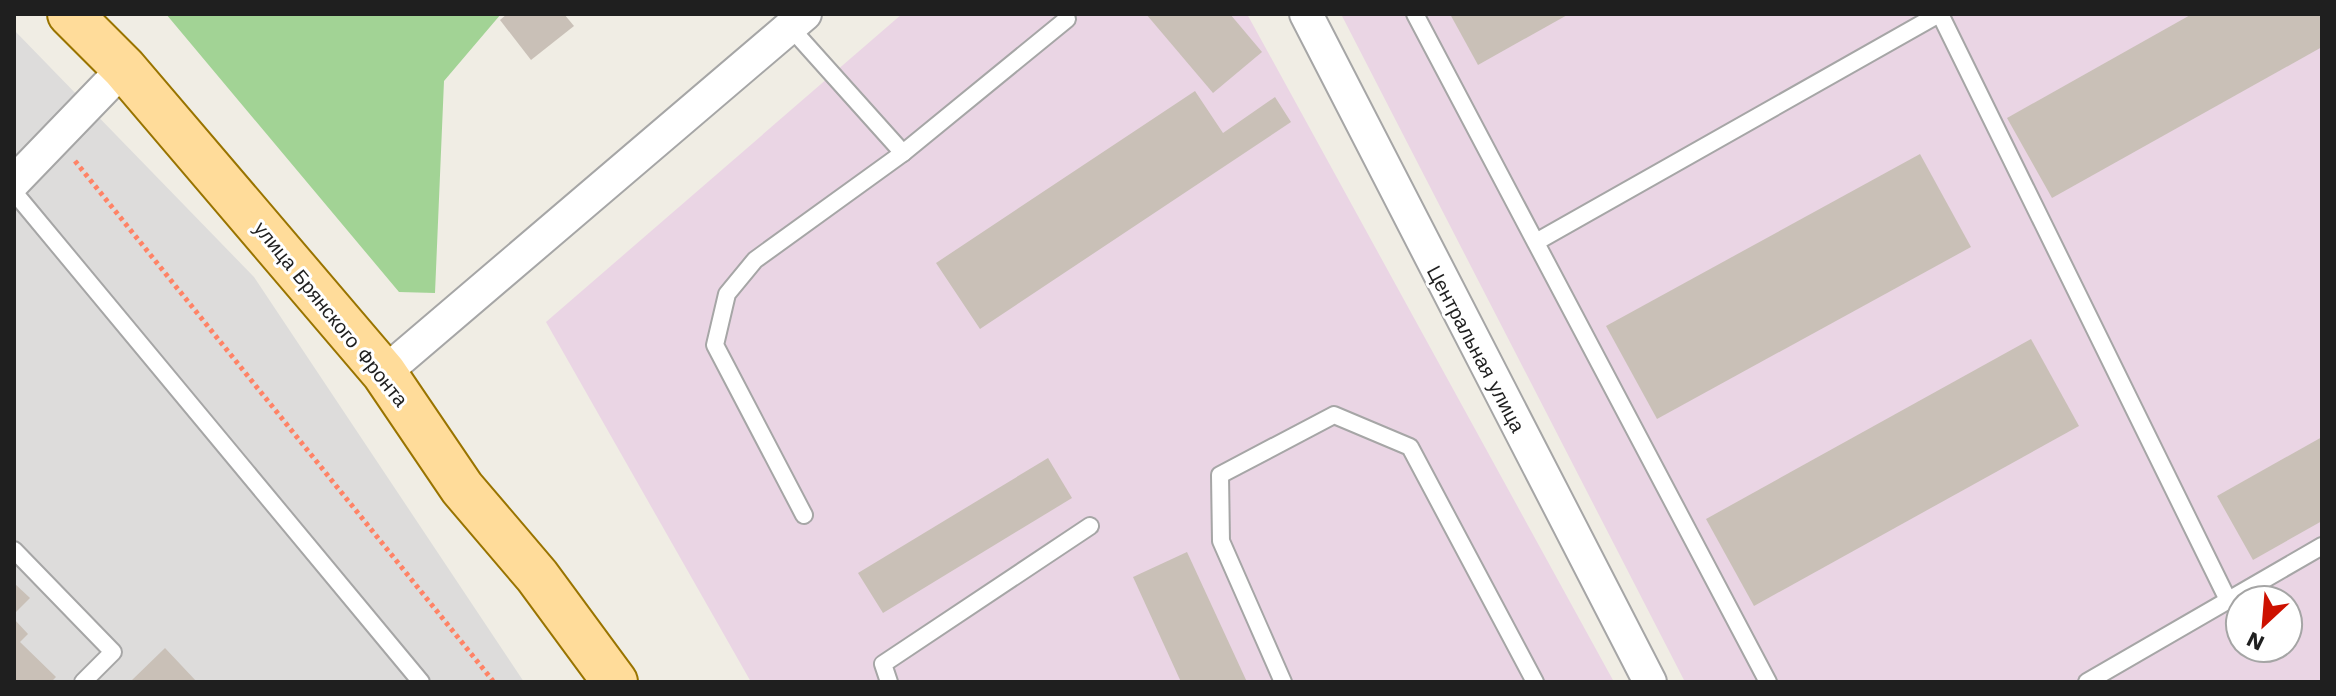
<svg xmlns="http://www.w3.org/2000/svg" width="2336" height="696" font-family="'Work Sans',sans-serif">
	<style>
		.residential { fill: #dddcdb }
		.industrial { fill: #ead5e4; fill-rule: evenodd }
		.forest { fill: #a2d395 }
		.building { fill: #c9c0b7 }
		.lines { fill: none; stroke-linecap: round; stroke-linejoin: round }
		.lane-casing { stroke: #a6a6a6; stroke-width: 20 }
		.street-casing { stroke: #a6a6a6; stroke-width: 36 }
		.primary-casing { stroke: #997400; stroke-width: 48 }
		.path { stroke: #ff8366; stroke-width: 5; stroke-dasharray: 4 4; stroke-linecap: butt }
		.lane { stroke: #fff; stroke-width: 16 }
		.street { stroke: #fff; stroke-width: 32 }
		.primary { stroke: #ffdc9a; stroke-width: 44 }
		.labels { text-anchor: middle; stroke-width: 6; stroke-linejoin: round; paint-order: stroke }
		.street-label { font-size: 20px; fill: #1f1f1f; stroke: #fff }
	</style>
	<rect width="100%" height="100%" fill="#f0ede4"/>
	<!-- residential -->
	<path class="residential" d="M14,30L254,277L524,682H14Z"/>
	<!-- industrial -->
	<g class="industrial">
		<path d="M902,14H1247L1614,682H751L546,322Z"/>
		<path d="M1341,14H2322V682H1685ZM2240,600H2288V648H2240Z"/>
	</g>
	<!-- forest -->
	<path class="forest" d="M166,14H501L444,81L435,293L399,292Z"/>
	<!-- building -->
	<g class="building">
		<path d="M507,14H564L574,26L531,60L500,20Z"/>
		<path d="M1146,14H1230L1262,52L1213,93Z"/>
		<path d="M1450,14H1569L1478,65Z"/>
		<path d="M2192,14H2322V47L2052,198L2007,118Z"/>
		<path d="M1195,91L1223,133L1275,97L1291,122L980,329L936,263Z"/>
		<path d="M1920,154L1971,247L1657,419L1606,326Z"/>
		<path d="M2031,339L2079,426L1754,606L1706,519Z"/>
		<path d="M2322,437V521L2253,560L2217,496Z"/>
		<path d="M1048,458L1072,498L883,613L858,573Z"/>
		<path d="M1187,552L1247,682H1181L1133,577Z"/>
		<path d="M14,583L30,598L14,614Z"/>
		<path d="M14,619L28,634L20,642L56,677L51,682H14Z"/>
		<path d="M165,648L197,682H130Z"/>
	</g>
	<g class="lines">
		<defs>
			<g id="lane">
				<path d="M1415,14L1768,682"/>
				<path d="M1940,14L2228,600"/>
				<path d="M790,27L903,153"/>
				<path d="M14,192L421,682"/>
				<path d="M1536,242L1939,14"/>
				<path d="M804,515L715,345L727,294L755,260L903,153L1067,19"/>
				<path d="M14,550L113,652L83,682"/>
				<path d="M889,682L883,664L1090,526"/>
				<path d="M1283,682L1221,541L1220,475L1334,415L1410,447L1535,682"/>
				<path d="M2087,682L2322,546"/>
			</g>
			<g id="street">
				<path d="M1306,14L1650,682"/>
				<path d="M14,182L124,68"/>
				<path d="M384,373L805,14"/>
			</g>
			<path id="primary" d="M70,14L124,68L384,373L462,488L537,576L615,682"/>
		</defs>
		<!-- lane casing -->
		<use href="#lane" class="lane-casing"/>
		<!-- street casing -->
		<use href="#street" class="street-casing"/>
		<!-- primary casing -->
		<use href="#primary" class="primary-casing"/>
		<!-- path -->
		<path class="path" d="M75,161L493,681"/>
		<!-- lane -->
		<use href="#lane" class="lane"/>
		<!-- street -->
		<use href="#street" class="street"/>
		<!-- primary -->
		<use href="#primary" class="primary"/>
	</g>
	<g class="labels">
		<!-- street labels -->
		<g class="street-label">
			<text transform="translate(331 314) rotate(51)" y="7">улица Брянского Фронта</text>
			<text transform="translate(1476 349) rotate(62)" y="7">Центральная улица</text>
		</g>
	</g>
	<!-- border -->
	<rect width="2336" height="696" fill="none" stroke="#1f1f1f" stroke-width="32"/>
	<!-- north arrow -->
	<g transform="translate(2264 624) rotate(206)"><circle r="38" fill="#ffffff" stroke="#a5a5a5" stroke-width="2"/>
	<path d="M0-6L14 30L0 20L-14 30Z" fill="#cd1100"/>
	<text y="-12" font-size="22" font-weight="bold" text-anchor="middle" fill="#1f1f1f">N</text>
	</g>
</svg>
